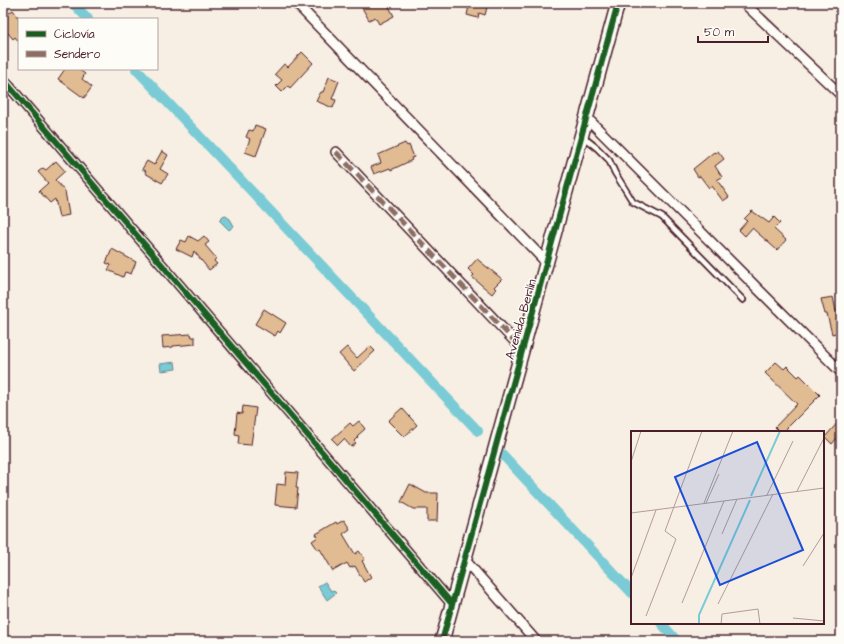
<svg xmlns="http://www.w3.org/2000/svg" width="844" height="644" font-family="'Architects Daughter',sans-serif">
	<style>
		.water { fill: #7acbd5; stroke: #678691 }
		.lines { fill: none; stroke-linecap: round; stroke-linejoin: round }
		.canal { stroke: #7acbd5; stroke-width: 10 }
		.building { fill: #e1bc92; stroke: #4a1f2b }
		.lane-casing { stroke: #4a1f2b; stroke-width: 8 }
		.street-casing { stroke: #4a1f2b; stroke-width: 12 }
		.secondary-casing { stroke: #4a1f2b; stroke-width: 16 }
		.lane { stroke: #fdfcf7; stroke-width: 4.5 }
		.street { stroke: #fdfcf7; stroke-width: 9 }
		.secondary { stroke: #fdfcf7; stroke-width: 13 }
		.quiet { stroke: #8d6e63; stroke-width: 5; stroke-dasharray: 10 5; stroke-linecap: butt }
		.cycleway-casing { stroke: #fdfcf7; stroke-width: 8 }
		.cycleway { stroke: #1b5e20; stroke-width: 6 }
		.labels { text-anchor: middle; stroke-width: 3; stroke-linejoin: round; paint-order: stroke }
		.street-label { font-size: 13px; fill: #4a1f2b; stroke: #fdfcf7 }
		.inset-river { fill: none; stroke: #7acbd5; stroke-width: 2 }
		.inset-road { fill: none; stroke: #b29c99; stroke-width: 1 }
		.view { fill: #1d4ed8; fill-opacity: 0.15; stroke: #1d4ed8; stroke-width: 2 }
		.inset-edge { fill: none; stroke: #4a1f2b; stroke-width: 2 }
	</style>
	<rect width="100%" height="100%" fill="#f7efe3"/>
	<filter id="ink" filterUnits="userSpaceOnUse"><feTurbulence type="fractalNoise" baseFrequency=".025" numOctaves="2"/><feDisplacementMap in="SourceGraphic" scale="8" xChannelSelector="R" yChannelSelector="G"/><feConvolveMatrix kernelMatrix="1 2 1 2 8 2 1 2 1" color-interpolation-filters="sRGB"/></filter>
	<g filter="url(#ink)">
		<!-- water -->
		<g class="water">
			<path d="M224,215L230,219L234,226L229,230L219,220Z"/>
			<path d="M175,362L176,369L161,371L160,364Z"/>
			<path d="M325,582L331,591L333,590L336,593L327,600L318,586Z"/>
		</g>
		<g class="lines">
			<!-- canal -->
			<g class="canal">
				<path d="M73,3L88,19"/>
				<path d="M136,69L478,431"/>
				<path d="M502,454L632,593"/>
				<path d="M661,623L677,641"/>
			</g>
		</g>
		<!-- building -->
		<g class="building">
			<path d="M366,3H387L394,16L379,24L375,17L369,20L361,6Z"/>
			<path d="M472,3H488L485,15L479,13L478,18L467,15L469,6H471Z"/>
			<path d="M3,9L8,14L13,10L19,18V42L15,37L13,39L8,33L3,37Z"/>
			<path d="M302,52L313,63L290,88L288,86L282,92L276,86L282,80L275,74L284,64L288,67Z"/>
			<path d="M65,69H78L85,74L82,79L92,87L84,98L58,79Z"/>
			<path d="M329,77L339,81L332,99L336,100L333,108L316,101L321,92H323Z"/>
			<path d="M255,125L266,129L256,156L245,152L250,139L246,137L249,130L253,131Z"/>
			<path d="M405,143L407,146L409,145L414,157L411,158L412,160L391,170L390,168L374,174L371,167L381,163L378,155Z"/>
			<path d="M162,151L168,155L160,169L168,174L162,183L145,173L146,171L142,169L147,161L154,165Z"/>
			<path d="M718,151L724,159L715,166L722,177L717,180L729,197L723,201L712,186L709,188L700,176L698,177L693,169L714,152L715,153Z"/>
			<path d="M56,161L65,171L55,180L65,191L69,215L59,217L55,199L50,203L39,191L48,183L38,172L43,168L46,170Z"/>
			<path d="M752,211L769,223L774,217L780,223L774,229L786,240L777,250L752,228L745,236L739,230L747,221L744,219Z"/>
			<path d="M189,236L198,241L204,236L209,242L205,245L216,258L214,261L217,264L209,270L194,251L192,257L176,249L181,240L186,242Z"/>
			<path d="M112,249L136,262L131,274L125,272L123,277L108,270L111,265L106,263Z"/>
			<path d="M477,259L502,279L494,287L496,289L492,294L472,277L474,275L468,269Z"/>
			<path d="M833,297L836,311L841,310V324H838L840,332L832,334L827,314H825L821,299Z"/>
			<path d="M264,309L286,323L280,333L278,331L275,336L255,324Z"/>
			<path d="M191,334L192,337H195V344L173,346V347L163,348L162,336Z"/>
			<path d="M370,346L375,351L354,371L339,354L347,347L357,358Z"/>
			<path d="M776,362L784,369L787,366L798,377L800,375L820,395L783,432H780L775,427L797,404L765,373Z"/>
			<path d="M243,406L256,408L251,445L238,444L239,435L235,434L237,413L242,414Z"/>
			<path d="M402,408L417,425L404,437L388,421Z"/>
			<path d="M841,419V442L837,438L832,444L825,437Z"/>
			<path d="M359,421L365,429L357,436L358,437L354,441L356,443L351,447L344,439L338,445L332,439L350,423L353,426Z"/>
			<path d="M286,472L298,473L296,488H298L296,507L275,505L277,484L285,485Z"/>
			<path d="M410,484L426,493H438L437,521H427V509H413L401,502Z"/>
			<path d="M344,520L350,529L343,534L355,554L359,551L365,559L362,561L371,577L364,582L355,566L350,568L347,563L333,571L320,549L318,550L312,541L318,537L316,534L336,522L337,524Z"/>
		</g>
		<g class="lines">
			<defs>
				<path id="lane" d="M583,137L597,148L609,160L615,173L633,202L662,217L743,300"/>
				<g id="street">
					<path d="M296,3L547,263"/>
					<path d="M744,3L841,95"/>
					<path d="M3,79L452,604"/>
					<path d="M586,117L841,372"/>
					<path d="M336,152L522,349"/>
					<path d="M464,559L536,641"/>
				</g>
				<path id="secondary" d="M442,641L618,3"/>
			</defs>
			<!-- lane casing -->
			<use href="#lane" class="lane-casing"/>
			<!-- street casing -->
			<use href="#street" class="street-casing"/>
			<!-- secondary casing -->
			<use href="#secondary" class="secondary-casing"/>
			<!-- lane -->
			<use href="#lane" class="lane"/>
			<!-- street -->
			<use href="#street" class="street"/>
			<!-- secondary -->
			<use href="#secondary" class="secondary"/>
			<!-- quiet -->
			<path class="quiet" d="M336,152L522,349"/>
			<defs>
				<g id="cycleway">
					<path d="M3,79L452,604"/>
					<path d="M442,641L618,3"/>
				</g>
			</defs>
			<!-- cycleway casing -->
			<use href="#cycleway" class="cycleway-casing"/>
			<!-- cycleway -->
			<use href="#cycleway" class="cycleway"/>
		</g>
	</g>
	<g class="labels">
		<!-- street labels -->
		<g class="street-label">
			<text transform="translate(520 319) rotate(-74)" y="5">Avenida Berlín</text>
		</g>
	</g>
	<!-- overview -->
	<g transform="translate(631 431)">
		<rect width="193" height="193" fill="#f7efe3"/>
		<path class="inset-river" d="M120,65L149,0M68,193V184L119,69"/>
		<path class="inset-road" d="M0,31L10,0M166,60L193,7M136,64L162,10M73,72L102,0M75,72L88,43M0,82L193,57M91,103L106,68M172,135L193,102M0,147L25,79M51,172L93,70M87,173L142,63M15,185L45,108L34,100L71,0M162,187L193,190M32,193H45M90,193L91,183L127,178L129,193"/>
		<path class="view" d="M126,11L172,119L89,154L44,46Z"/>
		<rect width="193" height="193" class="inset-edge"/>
	</g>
	<!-- margin -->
	<rect width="844" height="644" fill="none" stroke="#fdfcf7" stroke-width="16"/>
	<rect x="8" y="8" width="828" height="628" fill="none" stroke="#4a1f2b" stroke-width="1.5" filter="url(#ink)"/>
	<!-- legend -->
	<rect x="18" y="18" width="140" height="52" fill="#fdfcf7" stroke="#b5a4a5"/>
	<rect x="26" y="31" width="20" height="6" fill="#1b5e20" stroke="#b5a4a5"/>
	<text x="54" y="38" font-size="12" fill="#4a1f2b">Ciclovía</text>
	<rect x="26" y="51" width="20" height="6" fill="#8d6e63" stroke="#b5a4a5"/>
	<text x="54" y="58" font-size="12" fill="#4a1f2b">Sendero</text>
	<!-- scale -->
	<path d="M698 36v6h70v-6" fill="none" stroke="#4a1f2b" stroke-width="2"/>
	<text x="704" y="36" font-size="12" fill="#4a1f2b" stroke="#fdfcf7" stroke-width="3" paint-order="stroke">50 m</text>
</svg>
